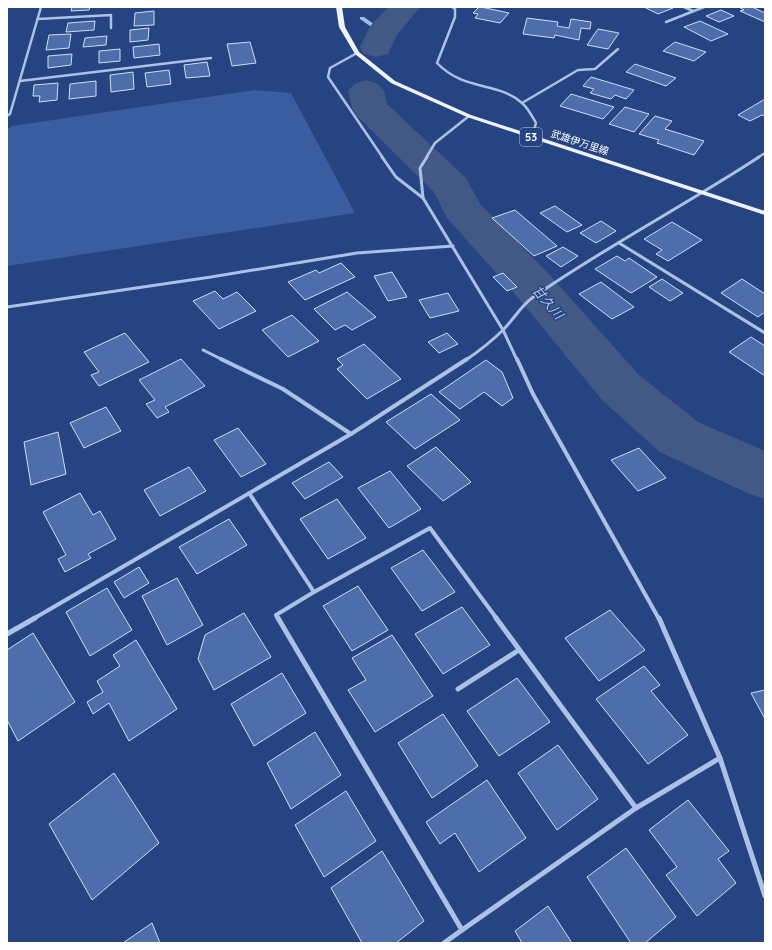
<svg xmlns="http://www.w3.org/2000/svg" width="772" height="950" font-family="Quicksand,'Noto Sans JP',sans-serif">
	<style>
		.green { fill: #395d9f }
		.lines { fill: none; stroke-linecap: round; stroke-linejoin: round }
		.stream { fill: #a0bbe7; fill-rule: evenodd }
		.river { fill: #425986; fill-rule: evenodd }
		.building { fill: #4d6eaa; stroke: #cfddf5 }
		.minor-far3 { stroke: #acc1e7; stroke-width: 2.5 }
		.minor-far2 { stroke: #acc1e7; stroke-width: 3 }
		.minor-far1 { stroke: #acc1e7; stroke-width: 4 }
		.minor { stroke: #acc1e7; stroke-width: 5 }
		.primary { fill: #eef2fd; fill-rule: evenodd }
		.labels { text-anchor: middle; stroke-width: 3; stroke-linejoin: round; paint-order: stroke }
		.far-street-label { font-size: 10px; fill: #fff; stroke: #254481 }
		.shield { fill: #254481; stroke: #bec7d9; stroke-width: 1 }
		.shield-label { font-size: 11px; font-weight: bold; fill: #fff }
		.water-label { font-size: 13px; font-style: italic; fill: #b7cbee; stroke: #254481 }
	</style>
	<rect width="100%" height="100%" fill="#254481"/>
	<!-- green -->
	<path class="green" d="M255,90L291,93L355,213L7,266V129L12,126Z"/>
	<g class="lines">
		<!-- stream -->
		<path class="stream" d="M360,17H364L385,32L380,33L360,19Z"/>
		<!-- river -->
		<g class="river">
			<path d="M388,7H420L397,35L388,54L376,57L364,54L360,47L371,25Z"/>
			<path d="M366,80L378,84L384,91L387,104L466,178L480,204L547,272L639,375L698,422L765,451V499L745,492L660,452L603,401L515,294L447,218L434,192L357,116L352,108L348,91L354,84Z"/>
		</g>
	</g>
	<!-- building -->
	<g class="building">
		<path d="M72,7H90L89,10L71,11Z"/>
		<path d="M479,7H481L509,13L500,23L475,18L478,14L473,13Z"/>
		<path d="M644,7H670L673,8L658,14Z"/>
		<path d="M739,7H752L765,13V22L740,11L744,10Z"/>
		<path d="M721,10L734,16L719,22L706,16Z"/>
		<path d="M154,11V25L134,26L135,13Z"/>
		<path d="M527,18L558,22L557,26L569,28L571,19L591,22L590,29L581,28L579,40L555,35L554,38L523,34Z"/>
		<path d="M95,21L94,30L66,32L68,23Z"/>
		<path d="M700,21L728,34L711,41L684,27Z"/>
		<path d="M149,28L148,40L130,42V30Z"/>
		<path d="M598,29L619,33L608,49L587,45Z"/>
		<path d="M71,34L69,48L46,50L49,35Z"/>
		<path d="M107,36L106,45L83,47L85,38Z"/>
		<path d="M250,42L256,63L232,66L227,44Z"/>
		<path d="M675,42L706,52L694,61L663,51Z"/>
		<path d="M159,44L160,55L134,58L133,47Z"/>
		<path d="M120,49V61L99,63V51Z"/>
		<path d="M72,54L71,65L48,68V56Z"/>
		<path d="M207,62L210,76L186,78L184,65Z"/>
		<path d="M635,64L676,78L666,86L626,72Z"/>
		<path d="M169,70L171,84L147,87L145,73Z"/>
		<path d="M133,72L134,89L111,92L110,75Z"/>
		<path d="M591,77L634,90L626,99L615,95L611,99L590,93L594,89L583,86Z"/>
		<path d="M96,81V96L69,99L70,84Z"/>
		<path d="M58,83L57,100L39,102L40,96H33L34,85Z"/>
		<path d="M571,94L614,107L603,119L560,106Z"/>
		<path d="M765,99V116L762,115L750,121L738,115Z"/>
		<path d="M625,107L649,114L634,132L609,124Z"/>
		<path d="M655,116L672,121L665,129L704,141L694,155L657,143L659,140L639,134Z"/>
		<path d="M555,206L582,225L567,232L540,213Z"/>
		<path d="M515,210L557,246L534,256L492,218Z"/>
		<path d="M601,221L616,231L596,243L580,233Z"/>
		<path d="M672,222L702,240L668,261L656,254L662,250L644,239Z"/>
		<path d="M563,247L578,256L561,267L546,256Z"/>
		<path d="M617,256L625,261L629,258L657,277L631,293L595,269Z"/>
		<path d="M341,263L355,277L305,300L288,282L316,270L319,273Z"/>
		<path d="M392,272L407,297L388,301L374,276Z"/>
		<path d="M503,273L517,287L507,291L493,277Z"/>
		<path d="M662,279L683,293L670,301L649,287Z"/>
		<path d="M742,279L765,294V312L758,317L721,293Z"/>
		<path d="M601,282L634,307L612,319L579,294Z"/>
		<path d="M215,291L223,299L237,292L256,311L219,329L193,301Z"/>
		<path d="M347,292L376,317L352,330L345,325L335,330L314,309Z"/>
		<path d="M448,293L459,311L430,318L419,300Z"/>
		<path d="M292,315L319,341L288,357L262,330Z"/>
		<path d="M125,333L149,362L99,386L91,375L99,372L84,352Z"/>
		<path d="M447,333L458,344L439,353L428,342Z"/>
		<path d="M751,337L765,346V376L729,352Z"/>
		<path d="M364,344L401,379L367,399L337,369L343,365L337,359Z"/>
		<path d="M181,359L205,386L165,407L169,412L157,418L146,404L155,400L139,380Z"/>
		<path d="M486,360L502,372L513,398L502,406L484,392L460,409L439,392Z"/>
		<path d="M431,394L460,420L415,449L386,422Z"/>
		<path d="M106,407L121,431L84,448L70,423Z"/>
		<path d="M238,428L266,464L241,477L214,440Z"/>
		<path d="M58,432L66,474L31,485L24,442Z"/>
		<path d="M436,447L471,482L443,501L407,466Z"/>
		<path d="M639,448L666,478L638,491L611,460Z"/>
		<path d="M329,462L343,477L305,499L292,483Z"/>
		<path d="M189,467L206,491L160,516L144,490Z"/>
		<path d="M390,471L421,509L389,528L358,488Z"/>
		<path d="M80,493L93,515L100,511L116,539L88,554L91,558L65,572L58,559L66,555L43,512Z"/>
		<path d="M337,499L366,538L328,559L300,519Z"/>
		<path d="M229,519L247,545L197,574L179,547Z"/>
		<path d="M423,550L455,592L422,611L391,568Z"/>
		<path d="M139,567L149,583L124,598L114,582Z"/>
		<path d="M177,578L203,625L167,645L142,596Z"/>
		<path d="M358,586L388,630L352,651L323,606Z"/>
		<path d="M107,588L132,630L90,656L66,612Z"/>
		<path d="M462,607L490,645L443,674L415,634Z"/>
		<path d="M610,610L645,650L599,681L565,638Z"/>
		<path d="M244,613L271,657L214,690L198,659L205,635Z"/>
		<path d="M33,633L75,702L18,741L7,720V650Z"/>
		<path d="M392,635L433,696L375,732L348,690L366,680L352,658Z"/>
		<path d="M136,640L177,709L129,741L109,703L93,714L87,702L103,692L97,681L120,666L113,655Z"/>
		<path d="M644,666L660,685L651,691L688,735L648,764L596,699Z"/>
		<path d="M282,673L306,713L254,746L231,704Z"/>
		<path d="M517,678L550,722L499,756L467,711Z"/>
		<path d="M765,690V719L751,693Z"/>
		<path d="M443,714L478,766L432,798L398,743Z"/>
		<path d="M315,732L341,775L291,809L267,763Z"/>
		<path d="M558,745L598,799L557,830L518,773Z"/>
		<path d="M114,773L159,843L92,900L49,824Z"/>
		<path d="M487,780L526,838L479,872L455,833L440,844L426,822Z"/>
		<path d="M346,791L376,841L324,877L295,825Z"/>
		<path d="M688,800L729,851L718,859L736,883L697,916L666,875L677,867L649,830Z"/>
		<path d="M626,848L676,917L645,943H631L587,877Z"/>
		<path d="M382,851L424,921L396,943H362L331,888Z"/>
		<path d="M548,906L572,943H522L515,931Z"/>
		<path d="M152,923L160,943H123Z"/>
	</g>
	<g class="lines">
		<!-- minor-far3 -->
		<g class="minor-far3">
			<path d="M452,7L455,9V17L437,63C465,92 497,81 522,103C528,108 532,116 536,123L532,137"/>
			<path d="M684,7L693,11"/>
			<path d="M38,19L111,15V28"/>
			<path d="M666,22L704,7"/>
			<path d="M357,53L330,68L328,77L383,158"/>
			<path d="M20,81L211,58"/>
			<path d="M522,103L578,70L595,69L618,49"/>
			<path d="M7,116L10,114L41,7"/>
			<path d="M426,158L435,143L469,116"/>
			<path d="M757,158L765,153"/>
		</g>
		<!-- minor-far2 -->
		<g class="minor-far2">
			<path d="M382,157L396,177L423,198"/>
			<path d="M427,157L420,168L423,198L503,330L517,360"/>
			<path d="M619,243L765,333"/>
			<path d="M7,307L211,277L357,253L453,246"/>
			<path d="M203,350L223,360"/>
			<path d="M466,360C479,351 492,341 503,330C513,320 521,306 532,298C605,247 684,206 759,157"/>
		</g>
		<!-- minor-far1 -->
		<g class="minor-far1">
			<path d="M221,359L283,389L351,434"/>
			<path d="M517,359L533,394L659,619"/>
			<path d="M249,493L314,592L430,528L497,619"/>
			<path d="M33,619L351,434L467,359"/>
			<path d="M278,619L276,615L314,592"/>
		</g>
		<!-- minor -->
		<g class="minor">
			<path d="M278,618L462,930L636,808L720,758"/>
			<path d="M496,618L636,808"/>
			<path d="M659,618L720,758L765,896"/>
			<path d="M7,634L35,618"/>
			<path d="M458,689L519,650"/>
			<path d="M444,943L462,930"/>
		</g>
		<!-- primary -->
		<path class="primary" d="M336,7H342L345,27L359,52L395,81L471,115L765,211V215L467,117L391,83L355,54L339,27Z"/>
	</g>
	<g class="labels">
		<!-- far-street labels -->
		<g class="far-street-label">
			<text transform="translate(580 142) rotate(18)" y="4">武雄伊万里線</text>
		</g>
		<!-- shield labels -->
		<rect class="shield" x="520" y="128" width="22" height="18" rx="3"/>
		<g class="shield-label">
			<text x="531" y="141">53</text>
		</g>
		<!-- water labels -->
		<g class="water-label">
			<text transform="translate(548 302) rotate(49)" y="5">甘久川</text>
		</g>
	</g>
	<!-- border -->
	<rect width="772" height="950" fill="none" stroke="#ffffff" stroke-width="16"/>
</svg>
